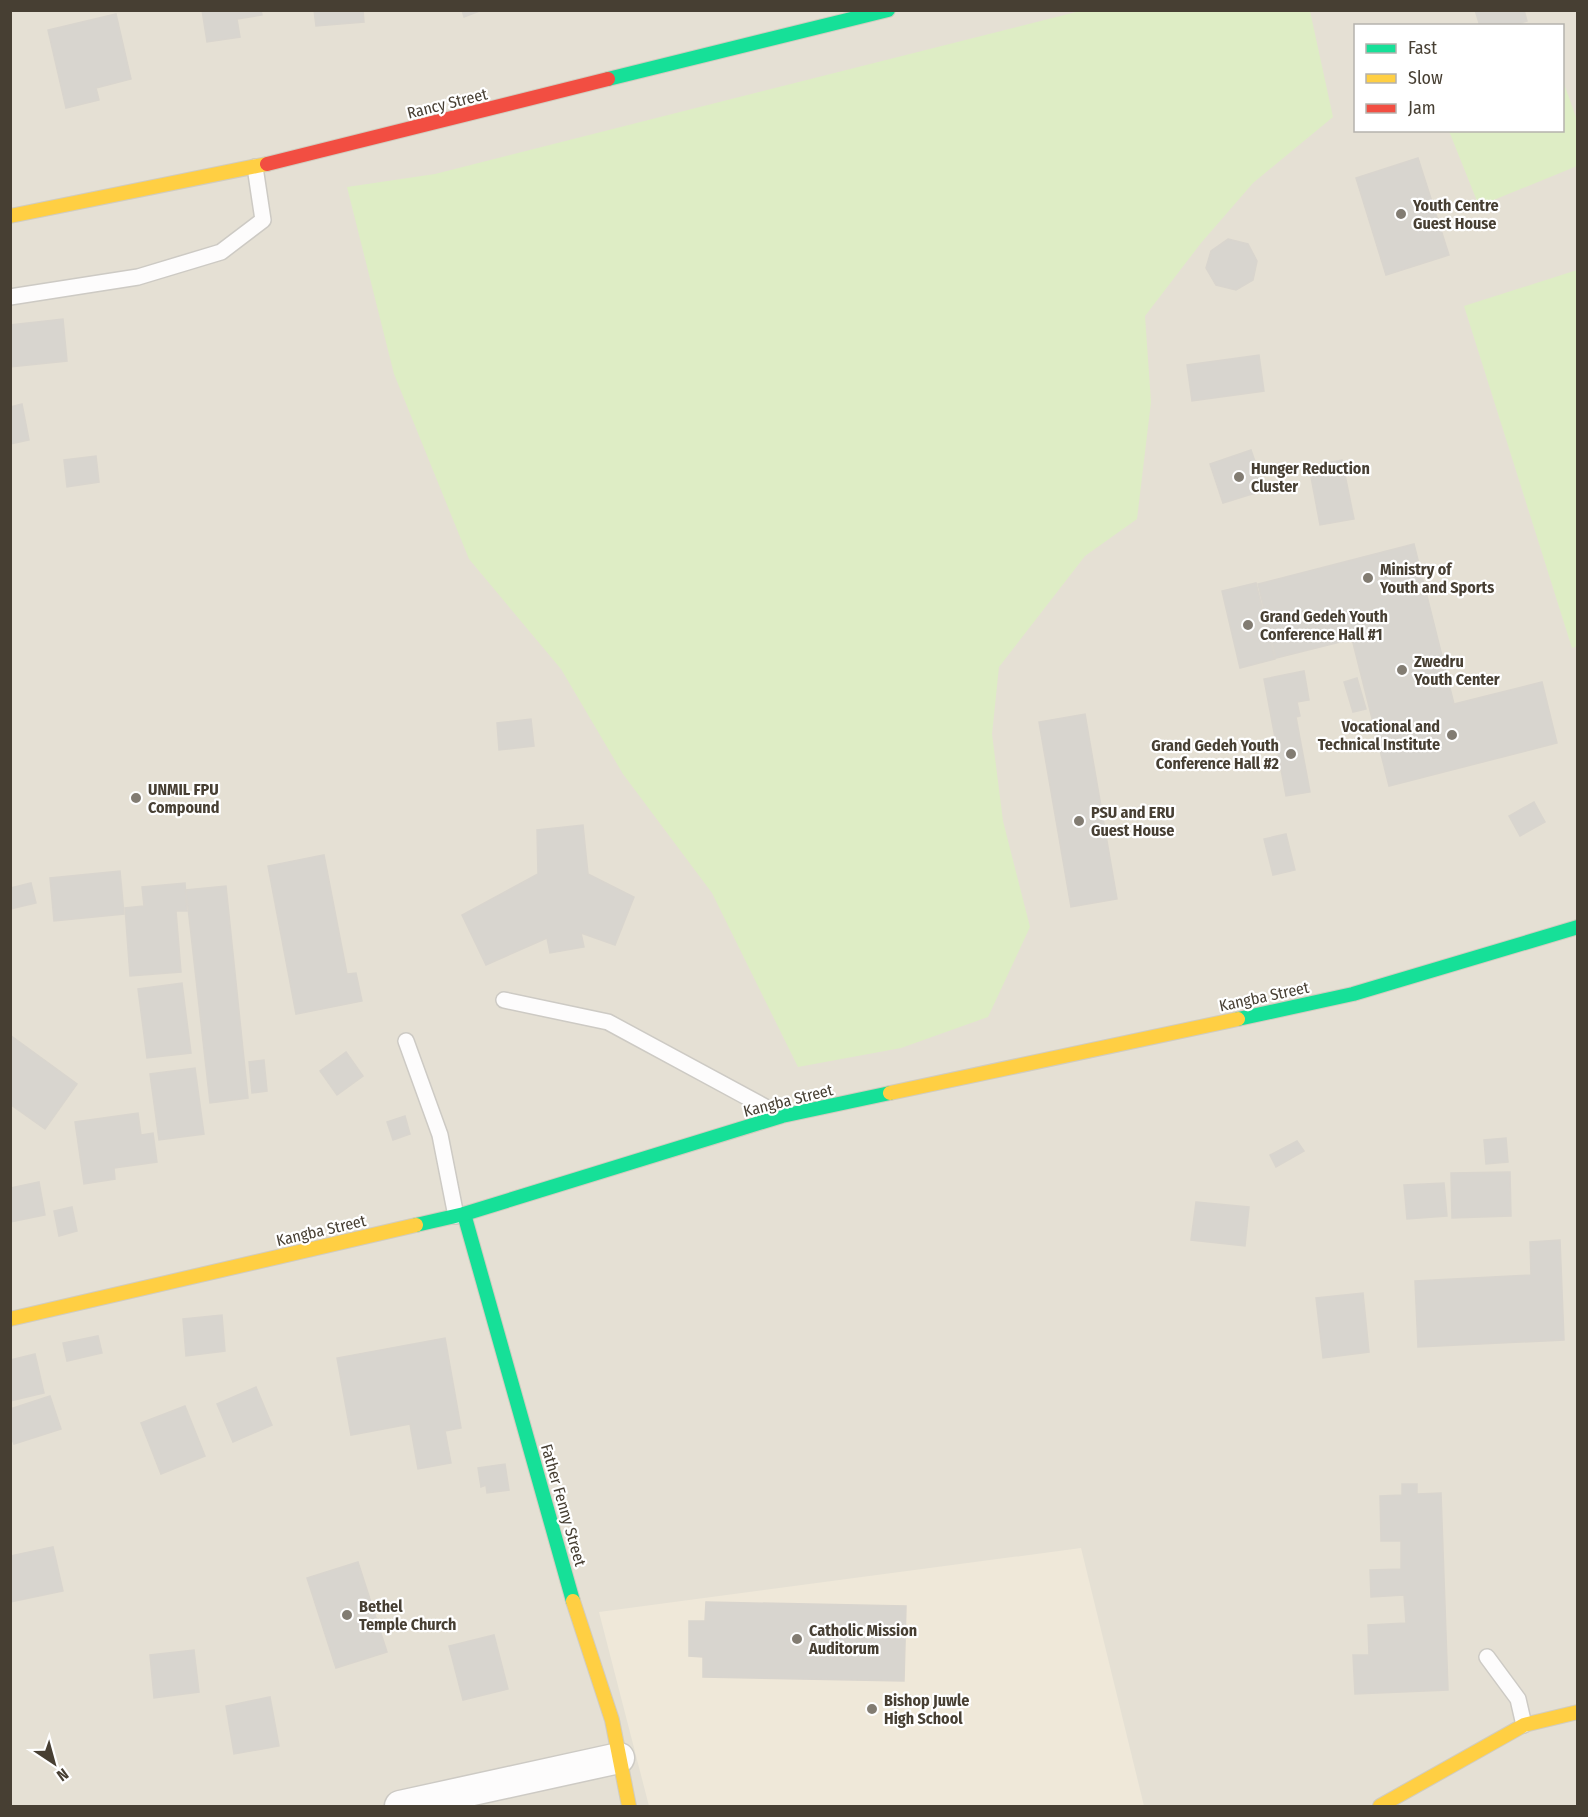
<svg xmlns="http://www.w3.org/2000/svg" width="1588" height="1817" font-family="'Fira Sans Condensed',sans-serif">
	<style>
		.residential { fill: #e5e0d4; fill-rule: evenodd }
		.education { fill: #efe8d9 }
		.green { fill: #deedc5 }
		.building { fill: #d8d5cf; stroke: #d9d5ce; stroke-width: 1.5 }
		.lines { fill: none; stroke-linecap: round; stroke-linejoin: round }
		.lane-casing { stroke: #cdcac4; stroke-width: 18 }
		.street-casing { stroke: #cdcac4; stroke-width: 33 }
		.fast-casing { stroke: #d1ccbf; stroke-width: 16 }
		.slow-casing { stroke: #d1ccbf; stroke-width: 16 }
		.jam-casing { stroke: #d1ccbf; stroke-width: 16 }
		.lane { stroke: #fdfcfc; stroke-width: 15 }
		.street { stroke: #fdfcfc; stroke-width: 30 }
		.fast { stroke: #16e098; stroke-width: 14 }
		.slow { stroke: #ffcf43; stroke-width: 14 }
		.jam { stroke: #f24e42; stroke-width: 14 }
		.poi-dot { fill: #827c72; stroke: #fff; stroke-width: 2 }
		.labels { text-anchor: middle; stroke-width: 4.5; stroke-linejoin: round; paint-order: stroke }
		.street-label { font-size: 16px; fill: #473f33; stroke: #fff }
		.poi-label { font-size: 16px; font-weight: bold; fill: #473f33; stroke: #fff; text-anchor: start }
	</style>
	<rect width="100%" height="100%" fill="#f0eee8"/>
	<!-- residential -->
	<path class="residential" d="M11,11H1577V1806H11ZM1356,26H1562V130H1356Z"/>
	<!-- education -->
	<path class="education" d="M1081,1548L1144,1806H649L599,1612Z"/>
	<!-- green -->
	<g class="green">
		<path d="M1080,11H1310L1333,117L1253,183L1201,243L1145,316L1151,402L1137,519L1085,556L999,667L992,734L1003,821L1030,927L988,1017L901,1048L798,1067L712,893L623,774L561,669L469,559L394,374L347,187L435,174Z"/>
		<path d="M1563,81L1577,120V166L1479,206L1449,131L1562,130Z"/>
		<path d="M1577,270L1578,646L1572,648L1464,306Z"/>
	</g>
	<!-- building -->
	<g class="building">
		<path d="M202,10H261L262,15L237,19L240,37L207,42Z"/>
		<path d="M314,10H363L364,22L316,26Z"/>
		<path d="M462,10H482L464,17Z"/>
		<path d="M1475,10H1524L1527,21L1512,26H1480Z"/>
		<path d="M116,14L131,79L96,88L99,100L66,108L48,30Z"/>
		<path d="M1418,158L1449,255L1386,275L1356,178Z"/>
		<path d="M1228,239L1248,244L1257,261L1253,280L1236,290L1216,285L1206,268L1211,251Z"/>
		<path d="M63,319L67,361L10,367V325Z"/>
		<path d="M1259,355L1264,391L1192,401L1187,365Z"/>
		<path d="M22,404L29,440L10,444V407Z"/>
		<path d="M1251,450L1265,490L1223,503L1210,464Z"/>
		<path d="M96,456L99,482L67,487L64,460Z"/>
		<path d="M1342,460L1354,519L1320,525L1309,466Z"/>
		<path d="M1414,544L1454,704L1542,682L1557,743L1389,786L1352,639L1276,658L1258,584Z"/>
		<path d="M1256,583L1275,659L1240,668L1222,591Z"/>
		<path d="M1304,671L1309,700L1297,702L1300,716L1296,717L1310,792L1286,796L1264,679Z"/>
		<path d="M1357,678L1366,709L1353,712L1344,682Z"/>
		<path d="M1085,714L1117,899L1071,907L1039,722Z"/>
		<path d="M531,719L534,746L499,750L497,723Z"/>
		<path d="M1534,802L1545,822L1520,836L1509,816Z"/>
		<path d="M583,825L588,874L634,897L615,945L581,933L584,947L550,953L547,938L486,965L462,915L538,874L537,830Z"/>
		<path d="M1286,834L1295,870L1273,875L1264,839Z"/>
		<path d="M324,855L347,974L356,973L362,1001L296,1014L268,866Z"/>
		<path d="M120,871L124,914L54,921L50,878Z"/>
		<path d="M31,883L36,903L10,909V888Z"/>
		<path d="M185,883L187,911H176L181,972L130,976L125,908L144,906L142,887Z"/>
		<path d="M226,886L248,1098L210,1103L186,890Z"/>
		<path d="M182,983L191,1053L147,1058L138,989Z"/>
		<path d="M10,1035L77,1084L45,1129L10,1104Z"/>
		<path d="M346,1052L363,1076L337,1095L320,1071Z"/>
		<path d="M264,1060L267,1091L252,1093L249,1062Z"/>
		<path d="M195,1068L204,1134L159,1140L150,1074Z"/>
		<path d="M138,1113L141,1135L153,1133L157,1162L114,1168L115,1179L84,1184L75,1122Z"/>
		<path d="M405,1116L410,1134L393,1140L387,1122Z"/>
		<path d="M1506,1138L1508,1162L1486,1164L1484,1140Z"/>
		<path d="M1297,1141L1304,1151L1276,1167L1270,1155Z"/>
		<path d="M1510,1172L1511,1216L1452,1218L1451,1173Z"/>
		<path d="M39,1182L45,1215L10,1222V1188Z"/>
		<path d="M1444,1183L1447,1216L1407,1219L1404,1185Z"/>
		<path d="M1196,1202L1249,1207L1245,1246L1191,1240Z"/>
		<path d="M72,1207L77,1231L59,1236L54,1211Z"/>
		<path d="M1560,1240L1564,1340L1418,1347L1415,1281L1531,1275L1530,1242Z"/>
		<path d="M1363,1293L1369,1352L1323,1358L1316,1298Z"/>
		<path d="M222,1315L225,1351L186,1356L183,1319Z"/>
		<path d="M98,1336L102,1353L67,1361L63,1343Z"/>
		<path d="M445,1338L461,1428L445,1431L451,1463L418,1469L410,1424L351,1435L337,1358Z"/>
		<path d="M35,1354L44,1393L10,1401V1360Z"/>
		<path d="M256,1387L272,1425L233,1442L217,1404Z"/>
		<path d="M50,1396L61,1429L14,1444L10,1434V1409Z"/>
		<path d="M185,1406L205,1456L161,1474L141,1423Z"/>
		<path d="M505,1464L509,1490L487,1493L486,1485L481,1487L478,1468Z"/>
		<path d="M1402,1484H1417V1494L1441,1493L1448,1690L1355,1694L1353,1655H1369L1368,1625L1406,1623L1404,1595L1371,1597L1370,1570L1401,1569V1541H1381L1380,1496L1402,1495Z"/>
		<path d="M53,1547L63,1591L10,1602V1556Z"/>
		<path d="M358,1562L387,1652L336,1668L307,1578Z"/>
		<path d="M706,1602L906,1606L904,1681L703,1677V1657L689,1656V1621H705Z"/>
		<path d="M494,1635L508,1689L463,1700L449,1646Z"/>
		<path d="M194,1650L199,1692L154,1698L150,1655Z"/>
		<path d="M270,1697L279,1746L234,1754L226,1706Z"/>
	</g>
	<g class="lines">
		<defs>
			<g id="lane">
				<path d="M10,297L138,277L221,252L263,220L255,167"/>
				<path d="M504,1000L608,1022L780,1115"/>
				<path d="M406,1041L440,1135L456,1216"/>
				<path d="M1487,1657L1518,1699L1524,1725"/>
			</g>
			<path id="street" d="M400,1806L619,1758"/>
			<g id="fast">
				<path d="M608,79L888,10"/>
				<path d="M1238,1019L1353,994L1578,927"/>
				<path d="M464,1214L573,1601"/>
				<path d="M416,1225L464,1214L782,1116L890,1093"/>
			</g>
			<g id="slow">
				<path d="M10,216L267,164"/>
				<path d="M890,1093L1238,1019"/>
				<path d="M10,1319L416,1225"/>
				<path d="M573,1601L612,1720L629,1806"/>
				<path d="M1380,1806L1524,1725L1578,1712"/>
			</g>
			<path id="jam" d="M267,164L608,79"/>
		</defs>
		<!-- lane casing -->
		<use href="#lane" class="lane-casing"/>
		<!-- street casing -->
		<use href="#street" class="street-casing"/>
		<!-- fast casing -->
		<use href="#fast" class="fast-casing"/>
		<!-- slow casing -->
		<use href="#slow" class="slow-casing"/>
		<!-- jam casing -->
		<use href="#jam" class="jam-casing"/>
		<!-- lane -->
		<use href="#lane" class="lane"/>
		<!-- street -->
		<use href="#street" class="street"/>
		<!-- fast -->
		<use href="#fast" class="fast"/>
		<!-- slow -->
		<use href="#slow" class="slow"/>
		<!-- jam -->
		<use href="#jam" class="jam"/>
	</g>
	<!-- markers -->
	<g class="poi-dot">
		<circle cx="1401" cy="214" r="6"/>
		<circle cx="1239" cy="477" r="6"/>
		<circle cx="1368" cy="578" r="6"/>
		<circle cx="1248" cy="625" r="6"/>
		<circle cx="1402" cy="670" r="6"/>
		<circle cx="1452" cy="735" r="6"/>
		<circle cx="1291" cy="754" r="6"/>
		<circle cx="136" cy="798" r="6"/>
		<circle cx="1079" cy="821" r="6"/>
		<circle cx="347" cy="1615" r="6"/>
		<circle cx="797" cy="1639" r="6"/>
		<circle cx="872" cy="1709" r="6"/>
	</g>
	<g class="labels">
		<!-- street labels -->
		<g class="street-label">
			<text transform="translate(447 103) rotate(-14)" y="6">Rancy Street</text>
			<text transform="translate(1264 996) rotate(-12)" y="6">Kangba Street</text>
			<text transform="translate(788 1100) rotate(-14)" y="6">Kangba Street</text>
			<text transform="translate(321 1230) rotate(-13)" y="6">Kangba Street</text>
			<text transform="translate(564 1505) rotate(74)" y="6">Father Fenny Street</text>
		</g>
		<!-- poi labels -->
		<g class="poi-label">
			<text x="1413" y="211">Youth Centre<tspan x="1413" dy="18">Guest House</tspan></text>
			<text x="1251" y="474">Hunger Reduction<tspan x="1251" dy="18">Cluster</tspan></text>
			<text x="1380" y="575">Ministry of<tspan x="1380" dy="18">Youth and Sports</tspan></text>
			<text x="1260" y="622">Grand Gedeh Youth<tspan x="1260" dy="18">Conference Hall #1</tspan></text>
			<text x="1414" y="667">Zwedru<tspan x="1414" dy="18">Youth Center</tspan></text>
			<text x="1440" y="732" text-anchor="end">Vocational and<tspan x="1440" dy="18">Technical Institute</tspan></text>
			<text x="1279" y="751" text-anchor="end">Grand Gedeh Youth<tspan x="1279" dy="18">Conference Hall #2</tspan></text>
			<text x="148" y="795">UNMIL FPU<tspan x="148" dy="18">Compound</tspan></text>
			<text x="1091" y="818">PSU and ERU<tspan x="1091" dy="18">Guest House</tspan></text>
			<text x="359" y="1612">Bethel<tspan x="359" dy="18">Temple Church</tspan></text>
			<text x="809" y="1636">Catholic Mission<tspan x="809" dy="18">Auditorum</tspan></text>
			<text x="884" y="1706">Bishop Juwle<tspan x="884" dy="18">High School</tspan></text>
		</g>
	</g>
	<!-- border -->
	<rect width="1588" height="1817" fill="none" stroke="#473f33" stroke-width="24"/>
	<!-- legend -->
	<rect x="1354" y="24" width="210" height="108" fill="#ffffff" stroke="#b5b2ad" stroke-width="1.5"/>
	<rect x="1366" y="44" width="30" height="9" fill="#16e098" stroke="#b5b2ad" stroke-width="1.5"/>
	<text x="1408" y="54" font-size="18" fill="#473f33">Fast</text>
	<rect x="1366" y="74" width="30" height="9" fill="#ffcf43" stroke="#b5b2ad" stroke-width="1.5"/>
	<text x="1408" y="84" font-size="18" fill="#473f33">Slow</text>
	<rect x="1366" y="104" width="30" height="9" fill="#f24e42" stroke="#b5b2ad" stroke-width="1.5"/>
	<text x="1408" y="114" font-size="18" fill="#473f33">Jam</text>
	<!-- north arrow -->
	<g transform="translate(54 1763) rotate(144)" stroke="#ffffff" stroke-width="4.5" paint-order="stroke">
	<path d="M0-4.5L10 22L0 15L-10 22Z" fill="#473f33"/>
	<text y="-9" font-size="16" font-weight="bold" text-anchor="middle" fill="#473f33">N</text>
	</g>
</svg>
